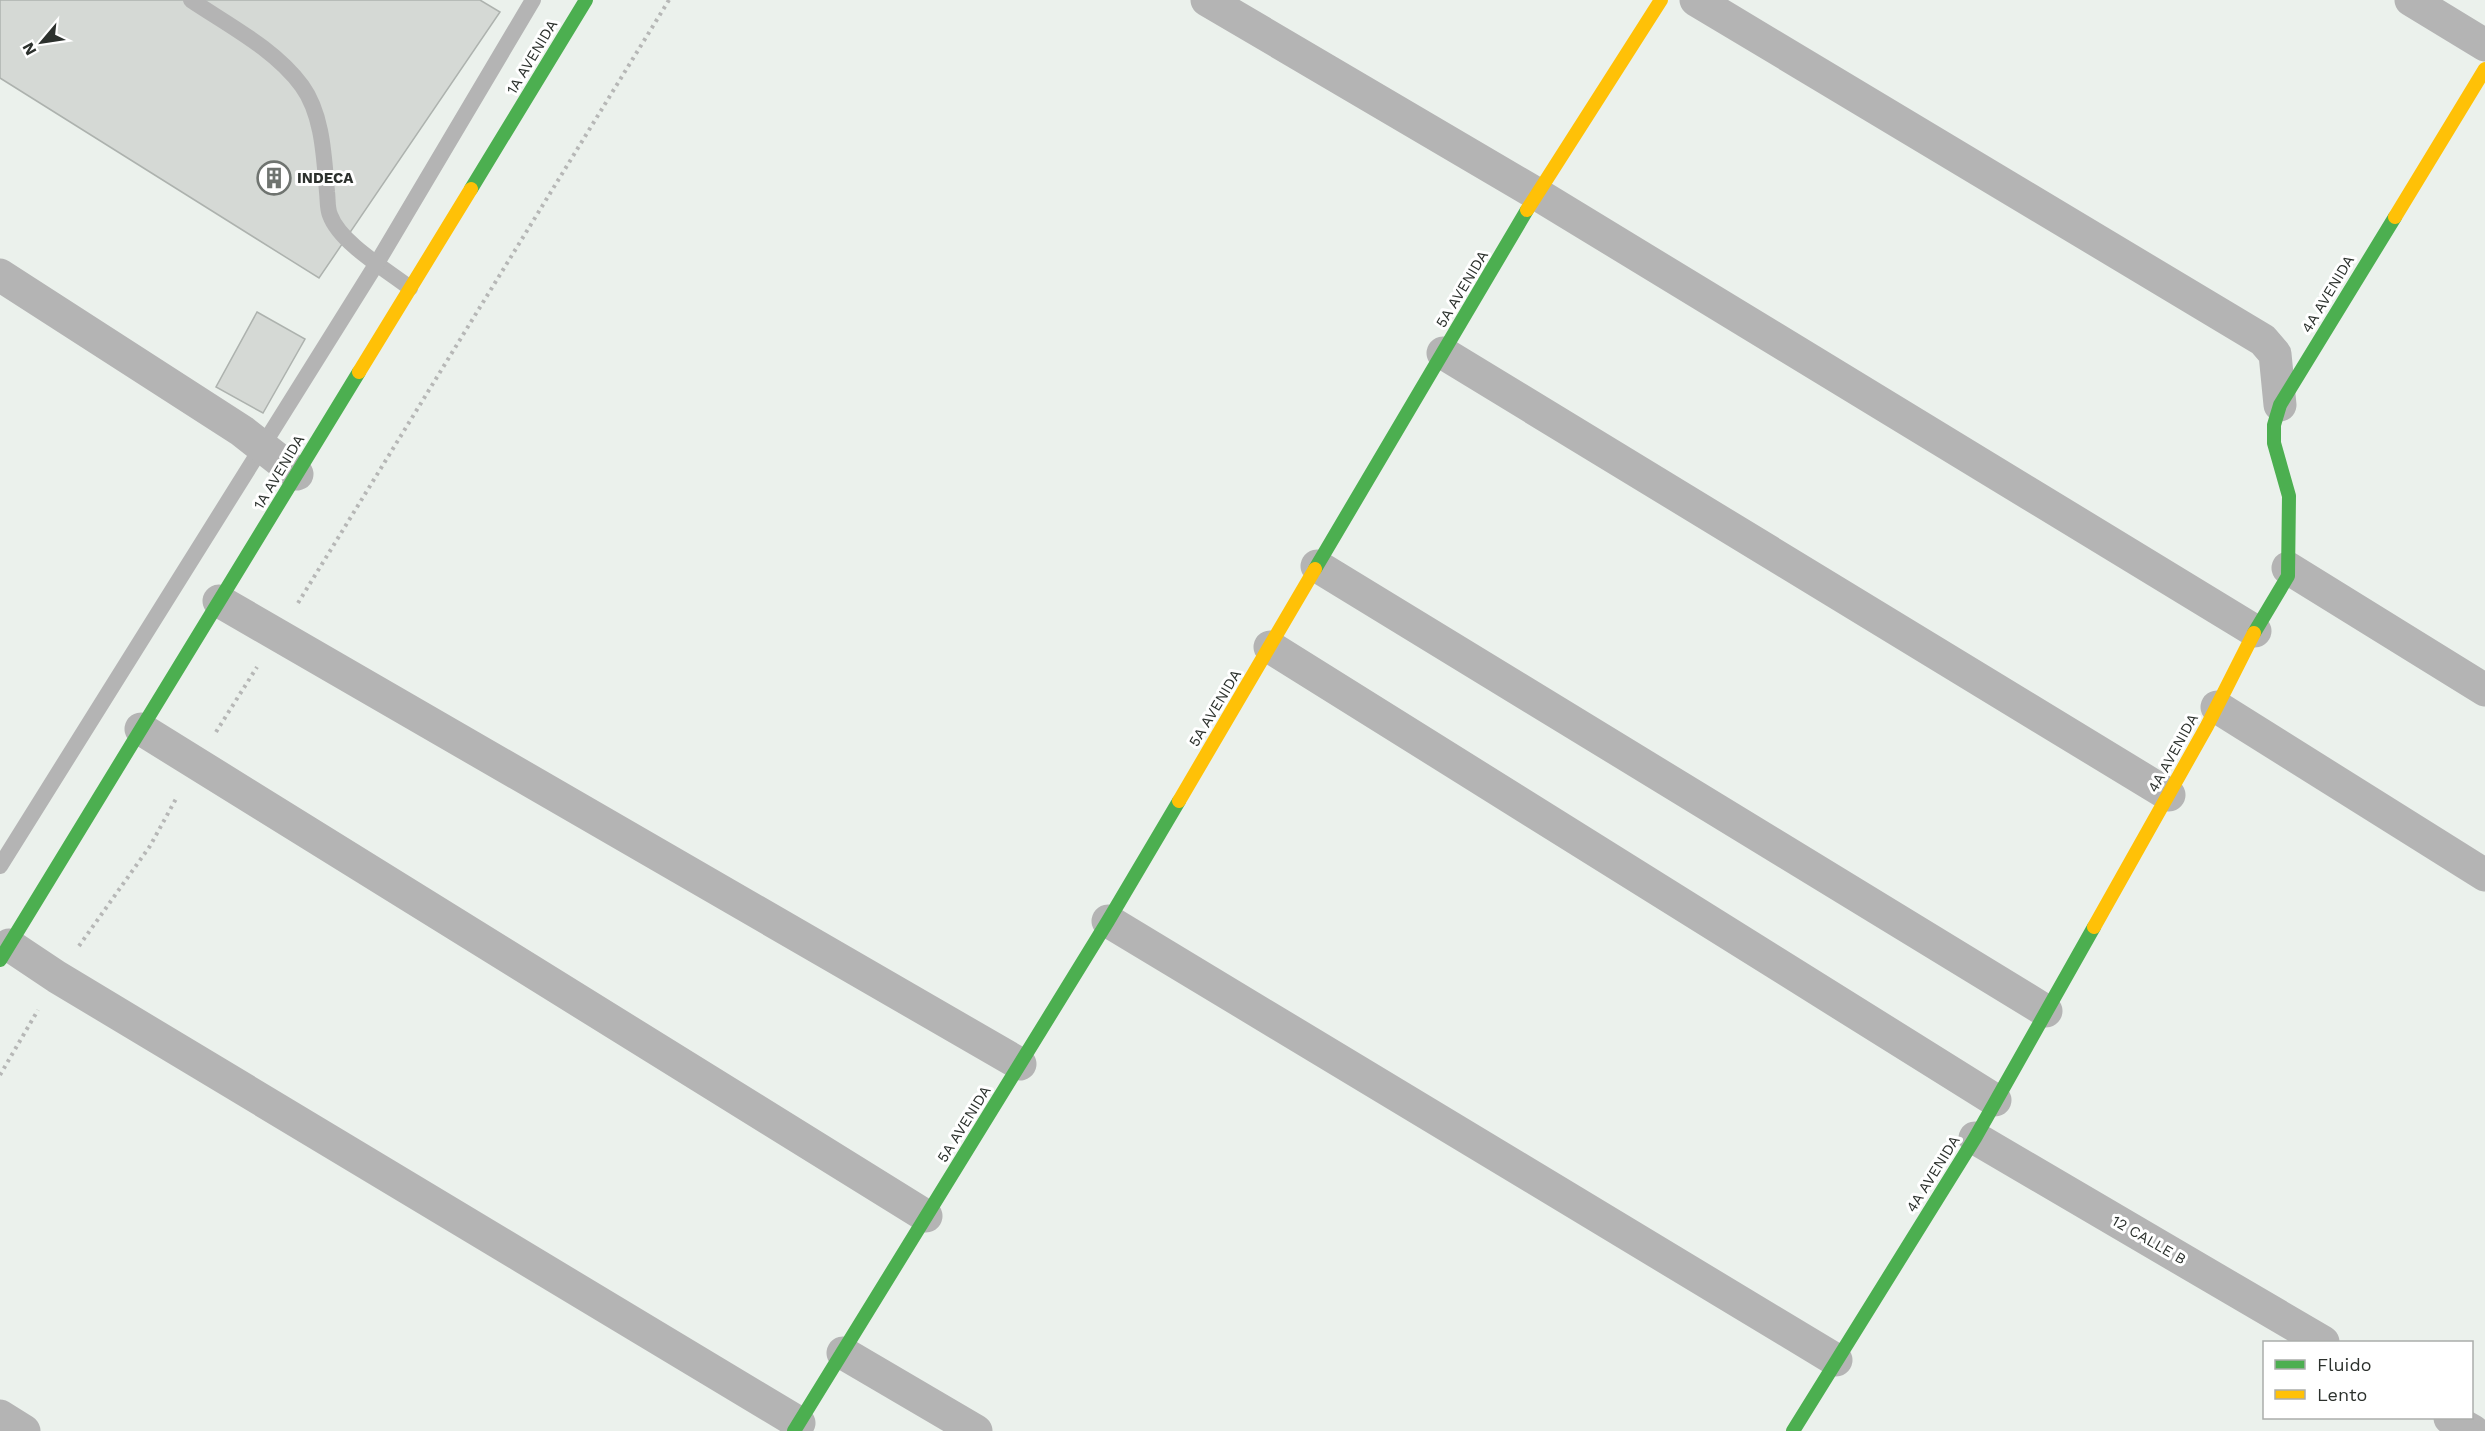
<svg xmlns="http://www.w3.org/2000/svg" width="2485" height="1431" font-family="'Work Sans',sans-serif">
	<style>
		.building { fill: #d5d9d5; stroke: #adb2ae; stroke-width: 1.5 }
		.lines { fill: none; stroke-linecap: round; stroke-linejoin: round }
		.path { stroke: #b6b7b6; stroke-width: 4; stroke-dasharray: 3 4.5; stroke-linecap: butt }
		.lane { stroke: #b4b4b4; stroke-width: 16 }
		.street { stroke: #b4b4b4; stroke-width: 33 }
		.fast { stroke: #4caf50; stroke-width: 14 }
		.slow { stroke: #ffc107; stroke-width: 14 }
		.labels { text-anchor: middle; stroke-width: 6; stroke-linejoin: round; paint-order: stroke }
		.street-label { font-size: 15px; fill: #2c312d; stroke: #fff }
		.poi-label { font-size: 15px; font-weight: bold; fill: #2c312d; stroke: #fff; text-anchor: start }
	</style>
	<rect width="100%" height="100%" fill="#ebf1ec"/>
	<!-- building -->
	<g class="building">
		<path d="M0,0H480L500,12L319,278L0,78Z"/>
		<path d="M257,312L305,339L263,413L216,387Z"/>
	</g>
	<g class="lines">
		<!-- path -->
		<g class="path">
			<path d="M298,603L669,0"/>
			<path d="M216,732L257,667"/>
			<path d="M79,946L150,846L177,797"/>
			<path d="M0,1075L38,1010"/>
		</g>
		<!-- lane -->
		<g class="lane">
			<path d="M191,0C228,25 275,49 302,86C323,115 324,158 327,192C328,199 327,208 330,215C340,243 387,270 410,288"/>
			<path d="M0,866L377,263L533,0"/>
		</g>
		<!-- street -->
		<g class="street">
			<path d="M1207,0L1537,194L2255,631"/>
			<path d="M1696,0L2263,340L2275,354L2280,405"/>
			<path d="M2411,0L2485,45"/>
			<path d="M0,275L242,431L297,474"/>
			<path d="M1443,353L2169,795"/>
			<path d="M1317,566L2046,1011"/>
			<path d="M2288,568L2485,690"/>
			<path d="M219,601L1020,1064"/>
			<path d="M1270,647L1995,1100"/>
			<path d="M2217,707L2485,875"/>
			<path d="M141,729L926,1216"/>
			<path d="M1108,921L1836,1360"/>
			<path d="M9,945L57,977L799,1423"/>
			<path d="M1975,1138L2323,1342"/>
			<path d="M843,1353L976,1431"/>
			<path d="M0,1416L24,1431"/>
			<path d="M2450,1418L2473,1431"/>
		</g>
		<!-- fast -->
		<g class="fast">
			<path d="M471,189L586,0"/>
			<path d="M1315,569L1527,210"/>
			<path d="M2254,633L2288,576L2289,496L2274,443V425L2280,405L2395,217"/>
			<path d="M0,960L359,372"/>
			<path d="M794,1431L1108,921L1179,801"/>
			<path d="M1793,1431L1975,1138L2094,927"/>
		</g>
		<!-- slow -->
		<g class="slow">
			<path d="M1527,210L1661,0"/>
			<path d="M2395,217L2485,69"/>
			<path d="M359,372L471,189"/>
			<path d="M1179,801L1315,569"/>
			<path d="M2094,927L2207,726L2254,633"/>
		</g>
	</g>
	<!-- icons -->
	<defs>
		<symbol id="building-ring" viewBox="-11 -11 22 22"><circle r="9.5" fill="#fff" stroke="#6f7470" stroke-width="1.5"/><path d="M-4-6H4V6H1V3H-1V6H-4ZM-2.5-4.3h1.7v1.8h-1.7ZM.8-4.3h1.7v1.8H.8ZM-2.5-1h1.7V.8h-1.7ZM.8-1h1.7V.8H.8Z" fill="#6f7470"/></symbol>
	</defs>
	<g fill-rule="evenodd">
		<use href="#building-ring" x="255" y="159" width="38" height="38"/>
	</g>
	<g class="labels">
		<!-- street labels -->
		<g class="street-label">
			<text transform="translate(532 57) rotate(-59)" y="5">1A AVENIDA</text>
			<text transform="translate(1462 289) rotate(-59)" y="5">5A AVENIDA</text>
			<text transform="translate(2328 294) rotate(-59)" y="5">4A AVENIDA</text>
			<text transform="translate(279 472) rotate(-59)" y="5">1A AVENIDA</text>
			<text transform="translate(1215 708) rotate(-59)" y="5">5A AVENIDA</text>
			<text transform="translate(2173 753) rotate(-61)" y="5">4A AVENIDA</text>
			<text transform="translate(964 1124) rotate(-58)" y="5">5A AVENIDA</text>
			<text transform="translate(1933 1174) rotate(-58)" y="5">4A AVENIDA</text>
			<text transform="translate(2149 1240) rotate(30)" y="5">12 CALLE B</text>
		</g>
		<!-- poi labels -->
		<g class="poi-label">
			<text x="297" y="183">INDECA</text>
		</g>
	</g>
	<!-- legend -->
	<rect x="2263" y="1341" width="210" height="78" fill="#ffffff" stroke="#abadab" stroke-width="1.5"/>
	<rect x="2275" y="1360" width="30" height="9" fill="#4caf50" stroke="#abadab" stroke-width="1.5"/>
	<text x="2317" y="1371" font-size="18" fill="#2c312d">Fluido</text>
	<rect x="2275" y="1390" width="30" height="9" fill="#ffc107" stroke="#abadab" stroke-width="1.5"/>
	<text x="2317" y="1401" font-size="18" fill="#2c312d">Lento</text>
	<!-- north arrow -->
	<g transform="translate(42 42) rotate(241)" stroke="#ffffff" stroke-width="4.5" paint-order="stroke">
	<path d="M0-4.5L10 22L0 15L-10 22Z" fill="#2c312d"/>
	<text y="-9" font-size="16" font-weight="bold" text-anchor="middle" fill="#2c312d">N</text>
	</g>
</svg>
